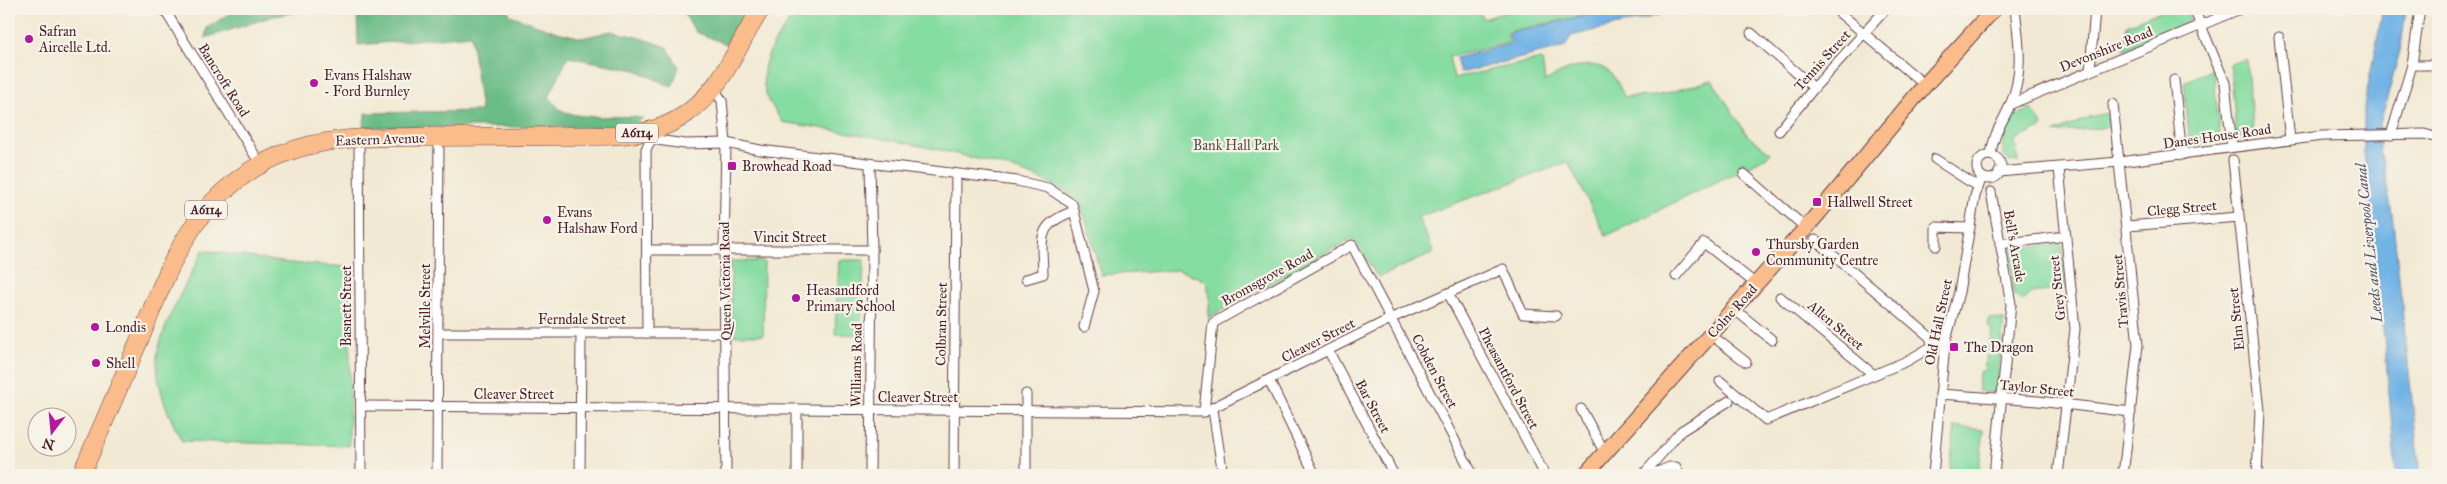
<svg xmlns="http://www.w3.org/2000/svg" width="2447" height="484" font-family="'IM FELL Great Primer',serif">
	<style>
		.green { fill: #84dca0; stroke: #677e66 }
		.forest { fill: #6bbc86; stroke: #5a6e58 }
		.water { fill: #6fb3e5; stroke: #5c6988 }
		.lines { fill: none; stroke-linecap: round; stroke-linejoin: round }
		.street-casing { stroke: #633d44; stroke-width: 11 }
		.primary-casing { stroke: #633d44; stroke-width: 17 }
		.highway-casing { stroke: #633d44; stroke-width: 19 }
		.street { stroke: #fff; stroke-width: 9 }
		.primary { stroke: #f9bc8a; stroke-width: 15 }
		.highway { stroke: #f9bc8a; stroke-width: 18 }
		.poi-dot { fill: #b5179e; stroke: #f7f3e8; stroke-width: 2 }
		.labels { text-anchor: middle; stroke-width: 4.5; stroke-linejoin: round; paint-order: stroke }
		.shield { fill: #f7f3e8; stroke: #7e5f64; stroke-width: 1 }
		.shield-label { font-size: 12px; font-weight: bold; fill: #4a1f2b }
		.poi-label { font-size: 14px; fill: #4a1f2b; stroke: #f7f3e8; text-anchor: start }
		.street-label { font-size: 14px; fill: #4a1f2b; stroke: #f7f3e8 }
		.park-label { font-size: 14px; fill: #584e48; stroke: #f7f3e8 }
		.water-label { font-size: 15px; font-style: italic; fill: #57536c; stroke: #f7f3e8 }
	</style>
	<rect width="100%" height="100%" fill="#f7f3e8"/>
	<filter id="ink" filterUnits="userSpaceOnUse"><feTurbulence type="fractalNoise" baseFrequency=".02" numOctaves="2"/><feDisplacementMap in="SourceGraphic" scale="10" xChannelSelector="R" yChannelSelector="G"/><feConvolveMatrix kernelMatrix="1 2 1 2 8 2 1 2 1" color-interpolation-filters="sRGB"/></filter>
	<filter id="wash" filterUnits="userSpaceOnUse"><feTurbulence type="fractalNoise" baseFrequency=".0096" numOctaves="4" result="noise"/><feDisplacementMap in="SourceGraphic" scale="20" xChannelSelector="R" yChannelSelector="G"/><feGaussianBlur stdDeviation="1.12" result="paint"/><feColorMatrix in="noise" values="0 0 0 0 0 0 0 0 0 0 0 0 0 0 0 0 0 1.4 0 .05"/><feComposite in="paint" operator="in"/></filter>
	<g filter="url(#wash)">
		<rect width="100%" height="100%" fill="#f1e9d3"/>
		<!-- green -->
		<g class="green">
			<path d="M800,9H1428L1430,11L1478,9L1484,19L1515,9H1613L1507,32L1509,43L1449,57L1454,78L1542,59L1545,81C1561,72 1590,57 1608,71C1615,76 1621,89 1624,97L1656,96L1712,80L1748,136L1771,153L1765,158L1606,236L1568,162L1418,217L1434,253L1378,277L1352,238L1208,318L1210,297L1206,281L1179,270L1101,275C1097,261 1085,211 1079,203C1048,161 838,131 782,122C777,113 768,102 765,91C757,59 781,31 800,9Z"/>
			<path d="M2166,9H2186L2191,22L2124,49L2127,25Z"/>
			<path d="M2246,59L2254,138L2237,140L2230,64Z"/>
			<path d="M2213,69L2220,142L2190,145L2184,82Z"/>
			<path d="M2032,109L2043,127L2015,140L2018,162L2009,161L2003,155V139L2014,116Z"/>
			<path d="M2108,113L2109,127L2053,133L2090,117Z"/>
			<path d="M2062,244L2066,289L2031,293L2022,301L2013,294L2010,249Z"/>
			<path d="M203,250L288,263L351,267L349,446L182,441C168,415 157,389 157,360C156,337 191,274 203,250Z"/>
			<path d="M839,260H864L861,335L835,334Z"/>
			<path d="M731,261H764L763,335H731Z"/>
			<path d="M1989,318L2004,320L1996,393L1978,391L1979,372L1984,370L1992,331L1988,326Z"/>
			<path d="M1955,426L1984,430L1978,475H1949Z"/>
		</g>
		<!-- forest -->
		<g class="forest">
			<path d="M236,9H316L274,16L205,38L207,28Z"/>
			<path d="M357,9H508L510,15L557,32L582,38L611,31L638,37L667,47L679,67L672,87L636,70L568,57L549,97C553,101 558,109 563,111C584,121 619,114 643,118L630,127H363L366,113L481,111L471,35L358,45Z"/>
			<path d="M681,9H749L726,44L696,32Z"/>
		</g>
		<!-- water -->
		<g class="water">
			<path d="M1667,9L1660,15L1571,36L1565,47L1460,73L1456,58L1511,44L1509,33L1603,12Z"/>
			<path d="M2383,9H2406L2401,47L2380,124V148L2392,213L2420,475H2396L2385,346L2364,154V106Z"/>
		</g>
	</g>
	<g filter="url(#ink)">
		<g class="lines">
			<defs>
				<g id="street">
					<path d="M164,9L261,165"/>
					<path d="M1835,9L1925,85"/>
					<path d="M2194,9L2225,83L2232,146"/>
					<path d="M1751,33L1814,88"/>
					<path d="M2279,37L2290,140"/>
					<path d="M2412,65H2438"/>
					<path d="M2090,70L2095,9"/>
					<path d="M2174,80L2182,155"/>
					<path d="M714,88L722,101L726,143L724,251L726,475"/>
					<path d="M2011,104L2240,9"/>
					<path d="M2113,104L2138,345L2123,475"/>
					<path d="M1779,131L1814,88L1886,9"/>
					<path d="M647,132L650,139L685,144L726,143L760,150L1017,181L1048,188L1072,204L1074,211L1094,291L1084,327"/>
					<path d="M2391,135L2412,65L2420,9"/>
					<path d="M359,137L361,475"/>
					<path d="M1991,155C1993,134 2002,124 2010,105C2024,74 2019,41 2015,9"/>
					<circle cx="1989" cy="167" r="12"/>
					<path d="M1935,159L1978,187"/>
					<path d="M2233,160L2260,411L2257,475"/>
					<path d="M1999,172L2119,162L2322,136L2424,134L2438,138"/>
					<path d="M1744,174L1806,228"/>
					<path d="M1991,192L2011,304L1994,475"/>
					<path d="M2127,226L2239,217"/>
					<path d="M1815,240L1930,337L1933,346"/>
					<path d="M2000,244L2066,236"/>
					<path d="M1936,246V227L1970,228"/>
					<path d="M647,250H872"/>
					<path d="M1676,276L1704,243L1756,284"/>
					<path d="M1026,279L1043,274C1042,237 1036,225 1074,211"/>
					<path d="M1448,293L1545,475"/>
					<path d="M1780,297L1874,375"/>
					<path d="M1734,309L1772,340"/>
					<path d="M439,333H726"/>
					<path d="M647,333L646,149L651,140"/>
					<path d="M1711,335L1746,362"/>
					<path d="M1328,350L1394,475"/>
					<path d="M1269,380L1315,475"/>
					<path d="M1720,381L1766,420L1907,361L1938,343L1945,344"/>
					<path d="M1026,394V475"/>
					<path d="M1940,394L2038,401L2131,412"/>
					<path d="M361,406L1204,412L1392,318L1503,269L1523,314L1556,316"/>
					<path d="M1581,409L1605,453"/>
					<path d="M1213,410L1223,475"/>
					<path d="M1204,412L1213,323L1352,245L1473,475"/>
					<path d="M437,475L439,137"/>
					<path d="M580,475L581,333"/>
					<path d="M797,475V409"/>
					<path d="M870,475L872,250L870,164"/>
					<path d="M954,475L956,174"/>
					<path d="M1643,475L1681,431L1729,401"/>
					<path d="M1650,475L1670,467H1676L1679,475"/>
					<path d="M1933,475L1945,344L1959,292L1975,196L1982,177"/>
					<path d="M2058,475L2075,329L2059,168"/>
				</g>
				<path id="primary" d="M1585,475L1806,228L1925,85L1994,9"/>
				<path id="highway" d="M81,475C102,427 123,378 144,329C162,285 179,238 212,203C278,133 350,137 437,137C481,137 525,136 568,136C608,136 652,139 686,114C726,85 735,48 761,9"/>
			</defs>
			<!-- street casing -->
			<use href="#street" class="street-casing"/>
			<!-- primary casing -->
			<use href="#primary" class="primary-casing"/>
			<!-- highway casing -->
			<use href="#highway" class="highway-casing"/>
			<!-- street -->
			<use href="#street" class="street"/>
			<!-- primary -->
			<use href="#primary" class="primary"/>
			<!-- highway -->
			<use href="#highway" class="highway"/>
		</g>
	</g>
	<!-- markers -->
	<g class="poi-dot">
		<circle cx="29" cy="39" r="5"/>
		<circle cx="314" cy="83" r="5"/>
		<rect x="727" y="161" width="10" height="10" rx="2.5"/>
		<rect x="1812" y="197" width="10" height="10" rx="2.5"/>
		<circle cx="547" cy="220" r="5"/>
		<circle cx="1756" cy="252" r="5"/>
		<circle cx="796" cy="298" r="5"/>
		<circle cx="95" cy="327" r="5"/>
		<rect x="1949" y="342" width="10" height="10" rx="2.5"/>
		<circle cx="96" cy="363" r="5"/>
	</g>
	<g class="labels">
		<!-- shield labels -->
		<g class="shield">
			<rect x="616" y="123.5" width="42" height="19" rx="4"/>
			<rect x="185" y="200.5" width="42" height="19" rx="4"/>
		</g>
		<g class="shield-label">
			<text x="637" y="137">A6114</text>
			<text x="206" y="214">A6114</text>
		</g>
		<!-- poi labels -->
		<g class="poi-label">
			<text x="39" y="36">Safran<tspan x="39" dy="16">Aircelle Ltd.</tspan></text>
			<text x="324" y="80">Evans Halshaw<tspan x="324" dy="16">- Ford Burnley</tspan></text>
			<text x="742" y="171">Browhead Road</text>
			<text x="1827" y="207">Hallwell Street</text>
			<text x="557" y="217">Evans<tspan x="557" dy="16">Halshaw Ford</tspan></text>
			<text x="1766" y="249">Thursby Garden<tspan x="1766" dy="16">Community Centre</tspan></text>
			<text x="806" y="295">Heasandford<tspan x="806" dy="16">Primary School</tspan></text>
			<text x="105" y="332">Londis</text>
			<text x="1964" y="352">The Dragon</text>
			<text x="106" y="368">Shell</text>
		</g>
		<!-- street labels -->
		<g class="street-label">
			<text transform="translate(2106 49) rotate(-22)" y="5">Devonshire Road</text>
			<text transform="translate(1822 60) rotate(-48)" y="5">Tennis Street</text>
			<text transform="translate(224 80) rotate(58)" y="5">Bancroft Road</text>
			<text transform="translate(2217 136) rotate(-8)" y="5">Danes House Road</text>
			<text transform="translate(380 139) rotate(-2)" y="5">Eastern Avenue</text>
			<text transform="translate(2182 208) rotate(-5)" y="5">Clegg Street</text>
			<text x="790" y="242">Vincit Street</text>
			<text transform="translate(2015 246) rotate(80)" y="5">Bell's Arcade</text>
			<text transform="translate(1267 277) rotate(-29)" y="5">Bromsgrove Road</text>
			<text transform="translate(725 281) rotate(-91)" y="5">Queen Victoria Road</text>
			<text transform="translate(2057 288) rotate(-96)" y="5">Grey Street</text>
			<text transform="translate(2120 291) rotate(-95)" y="5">Travis Street</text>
			<text transform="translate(346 306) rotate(-90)" y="5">Basnett Street</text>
			<text transform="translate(425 306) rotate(-90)" y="5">Melville Street</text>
			<text transform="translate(1732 311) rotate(-48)" y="5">Colne Road</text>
			<text x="582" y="324">Ferndale Street</text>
			<text transform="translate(2236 319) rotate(-96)" y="5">Elm Street</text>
			<text transform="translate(1938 322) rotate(-78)" y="5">Old Hall Street</text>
			<text transform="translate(941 324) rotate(-89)" y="5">Colbran Street</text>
			<text transform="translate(1836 325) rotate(40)" y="5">Allen Street</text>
			<text transform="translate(1318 340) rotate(-27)" y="5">Cleaver Street</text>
			<text transform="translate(856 365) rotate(-89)" y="5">Williams Road</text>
			<text transform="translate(1435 371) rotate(62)" y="5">Cobden Street</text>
			<text transform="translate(1509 378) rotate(62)" y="5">Pheasantford Street</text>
			<text transform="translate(2037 388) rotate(6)" y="5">Taylor Street</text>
			<text x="514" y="399">Cleaver Street</text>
			<text x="918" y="402">Cleaver Street</text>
			<text transform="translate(1373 406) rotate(62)" y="5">Bar Street</text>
		</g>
		<!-- park labels -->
		<g class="park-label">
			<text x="1236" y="150">Bank Hall Park</text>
		</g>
		<!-- water labels -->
		<g class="water-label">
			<text transform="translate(2369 243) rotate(-96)" y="5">Leeds and Liverpool Canal</text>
		</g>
	</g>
	<!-- margin -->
	<rect width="2447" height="484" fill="none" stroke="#f7f3e8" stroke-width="30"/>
	<!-- north arrow -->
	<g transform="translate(52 432) rotate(196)"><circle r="24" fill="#f7f3e8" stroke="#b29e9c"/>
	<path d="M0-4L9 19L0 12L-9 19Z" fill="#b5179e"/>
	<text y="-8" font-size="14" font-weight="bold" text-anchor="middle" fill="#4a1f2b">N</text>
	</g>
</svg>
